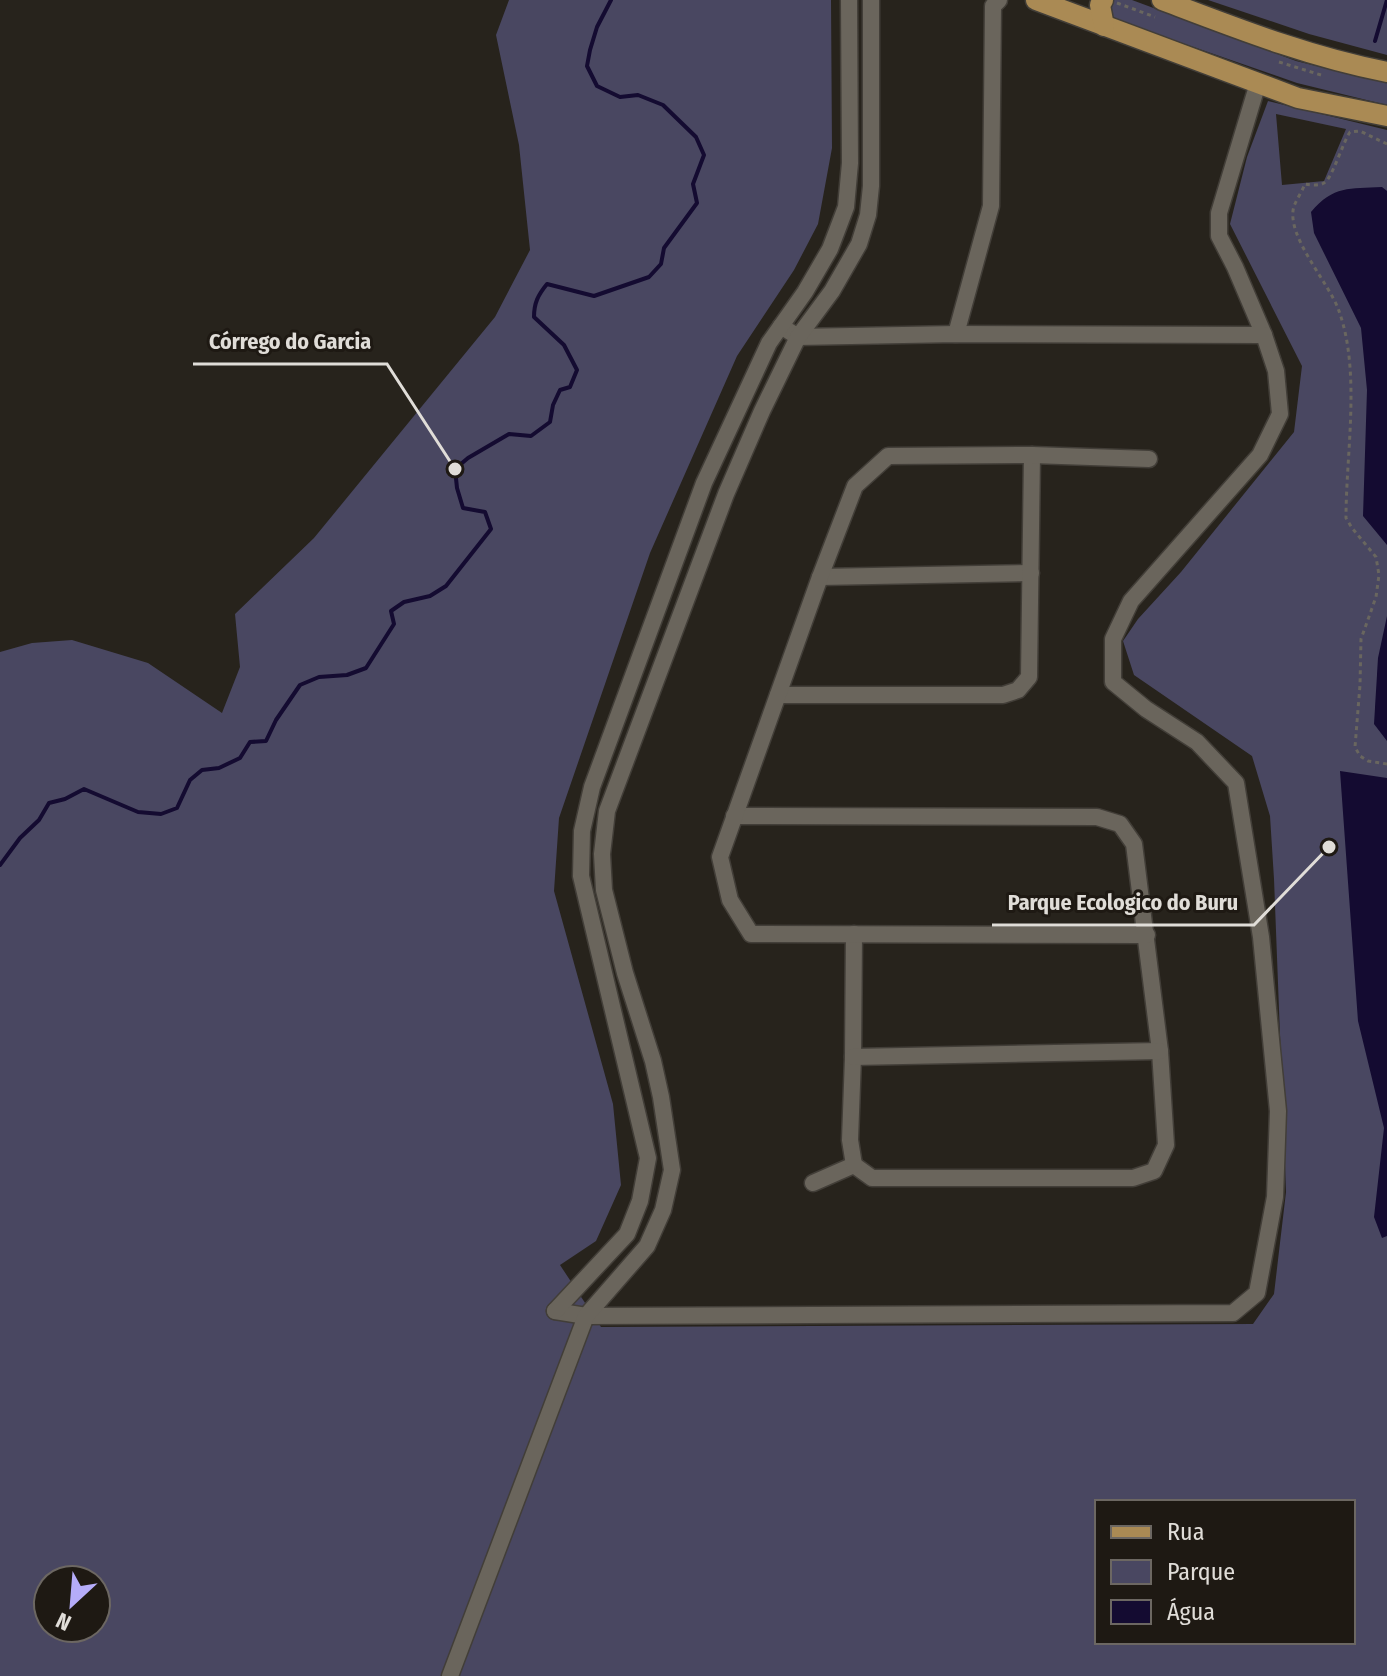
<svg xmlns="http://www.w3.org/2000/svg" width="1387" height="1676" font-family="'Fira Sans Condensed',sans-serif">
	<style>
		.green { fill: #494761; fill-rule: evenodd }
		.water { fill: #140b31 }
		.lines { fill: none; stroke-linecap: round; stroke-linejoin: round }
		.stream { stroke: #140b31; stroke-width: 4 }
		.minor-casing { stroke: #423e38; stroke-width: 19 }
		.major-casing { stroke: #423e38; stroke-width: 23 }
		.path { stroke: #69665f; stroke-width: 3; stroke-dasharray: 4 4; stroke-linecap: butt }
		.minor { stroke: #6a655c; stroke-width: 16 }
		.major { stroke: #aa8a54; stroke-width: 20 }
		.leader { fill: none; stroke: #e0ddd8; stroke-width: 3 }
		.callout-dot { fill: #e0ddd8; stroke: #1e1913; stroke-width: 3 }
		.callout-label { font-size: 22px; text-anchor: middle; font-weight: bold; fill: #e0ddd8; stroke: #1e1913; stroke-width: 6; stroke-linejoin: round; paint-order: stroke }
	</style>
	<rect width="100%" height="100%" fill="#27231c"/>
	<!-- green -->
	<g class="green">
		<path d="M509,0H831L832,148L818,224L794,270L737,356L650,553L559,818L554,891L613,1104L621,1185L596,1241L560,1265L601,1327L1253,1324L1274,1294L1286,1192L1274,879L1270,816L1252,756L1134,675L1123,641L1138,619L1181,572L1294,432L1302,366L1230,224L1247,157L1268,101L1387,130V1676H0V652L32,643L72,640L148,663L222,713L240,667L235,614L314,538L495,317L530,250L519,145L496,35ZM1276,114L1346,129L1324,181L1282,185ZM1097,1502H1353V1642H1097ZM48,1580H96V1628H48Z"/>
		<path d="M1109,0H1132L1296,61L1387,83V105L1297,83L1107,17Z"/>
		<path d="M1208,0H1387V55L1309,34Z"/>
	</g>
	<!-- water -->
	<g class="water">
		<path d="M1382,187L1387,191V545L1363,516L1367,390L1361,328L1314,233L1311,212C1334,185 1349,189 1382,187Z"/>
		<path d="M1387,616V741L1374,724L1378,658Z"/>
		<path d="M1340,771L1387,778V1236L1382,1238L1374,1217L1384,1128L1358,1021Z"/>
	</g>
	<g class="lines">
		<!-- stream -->
		<g class="stream">
			<path d="M1375,41L1387,0"/>
			<path d="M0,865L20,838L39,820L49,803L65,799L84,789L138,812L161,814L177,808L190,780L202,770L219,768L240,758L250,742L266,741L276,720L300,685L319,677L347,675L366,668L394,624L391,611L404,602L430,596L446,586L491,529L485,512L463,508L457,488L455,469L468,458L509,434L531,436L550,422L553,405L560,390L570,387L577,370L564,345L534,317C534,303 538,295 547,284L594,296L649,277L661,264L664,248L697,203L693,184L704,155L696,137L663,105L638,95L620,97L597,86L587,66L590,50L597,27L611,0"/>
		</g>
		<defs>
			<g id="minor">
				<path d="M1258,83L1219,213V236L1235,267L1264,335"/>
				<path d="M956,334L991,206L993,6L999,0"/>
				<path d="M820,577L1031,573"/>
				<path d="M778,695H1003L1018,690L1029,677L1032,455"/>
				<path d="M734,816L1097,817L1120,824L1134,844L1160,1051L1166,1145L1154,1171L1133,1178H872L854,1165L813,1183"/>
				<path d="M854,934L853,1057L850,1140L854,1165"/>
				<path d="M1147,935L751,934L730,900L720,857L820,577L855,486L888,456L1032,455L1149,459"/>
				<path d="M853,1057L1160,1051"/>
				<path d="M555,1311L586,1316L1233,1313L1257,1293L1275,1197L1278,1111L1261,937L1236,783L1197,742L1146,709L1113,682V639L1131,601L1260,455L1280,414L1276,371L1264,335L956,334L798,337L781,326"/>
				<path d="M555,1311L627,1234L640,1201L648,1158L581,876L582,831L592,787L704,483L769,343L805,292L830,249L846,207L850,163L849,0"/>
				<path d="M450,1676L586,1316L647,1246L663,1210L672,1170L661,1097L653,1061L625,973L604,890L602,854L607,811L726,494L762,411L798,337L832,291L859,244L868,215L871,186V0"/>
			</g>
			<g id="major">
				<path d="M1036,0L1298,98L1387,116"/>
				<path d="M1103,0L1100,5L1104,26"/>
				<path d="M1162,0C1236,28 1309,57 1387,72"/>
			</g>
		</defs>
		<!-- minor casing -->
		<use href="#minor" class="minor-casing"/>
		<!-- major casing -->
		<use href="#major" class="major-casing"/>
		<!-- path -->
		<g class="path">
			<path d="M1117,3L1155,17"/>
			<path d="M1279,62L1321,75"/>
			<path d="M1387,144L1360,131L1350,132C1343,142 1332,179 1324,183C1319,186 1311,185 1305,184C1302,191 1297,199 1294,206C1285,236 1329,282 1339,311C1361,372 1346,453 1346,518L1352,528L1376,557L1379,575L1376,597L1361,639L1360,685L1355,747L1360,756L1368,761L1387,764"/>
		</g>
		<!-- minor -->
		<use href="#minor" class="minor"/>
		<!-- major -->
		<use href="#major" class="major"/>
	</g>
	<!-- callouts -->
	<path class="leader" d="M455 469L387 364H193M1329 847L1254 925H992"/>
	<g class="callout-dot">
		<circle cx="455" cy="469" r="8"/>
		<circle cx="1329" cy="847" r="8"/>
	</g>
	<g class="callout-label">
		<text x="290" y="349">Córrego do Garcia</text>
		<text x="1123" y="910">Parque Ecologico do Buru</text>
	</g>
	<!-- legend -->
	<rect x="1095" y="1500" width="260" height="144" fill="#1e1913" stroke="#6c6762" stroke-width="2"/>
	<rect x="1111" y="1526" width="40" height="12" fill="#aa8a54" stroke="#6c6762" stroke-width="2"/>
	<text x="1167" y="1540" font-size="24" fill="#e0ddd8">Rua</text>
	<rect x="1111" y="1560" width="40" height="24" fill="#494761" stroke="#6c6762" stroke-width="2"/>
	<text x="1167" y="1580" font-size="24" fill="#e0ddd8">Parque</text>
	<rect x="1111" y="1600" width="40" height="24" fill="#140b31" stroke="#6c6762" stroke-width="2"/>
	<text x="1167" y="1620" font-size="24" fill="#e0ddd8">Água</text>
	<!-- north arrow -->
	<g transform="translate(72 1604) rotate(206)"><circle r="38" fill="#1e1913" stroke="#6c6762" stroke-width="2"/>
	<path d="M0-6L14 30L0 20L-14 30Z" fill="#b5acf9"/>
	<text y="-12" font-size="22" font-weight="bold" text-anchor="middle" fill="#e0ddd8">N</text>
	</g>
</svg>
